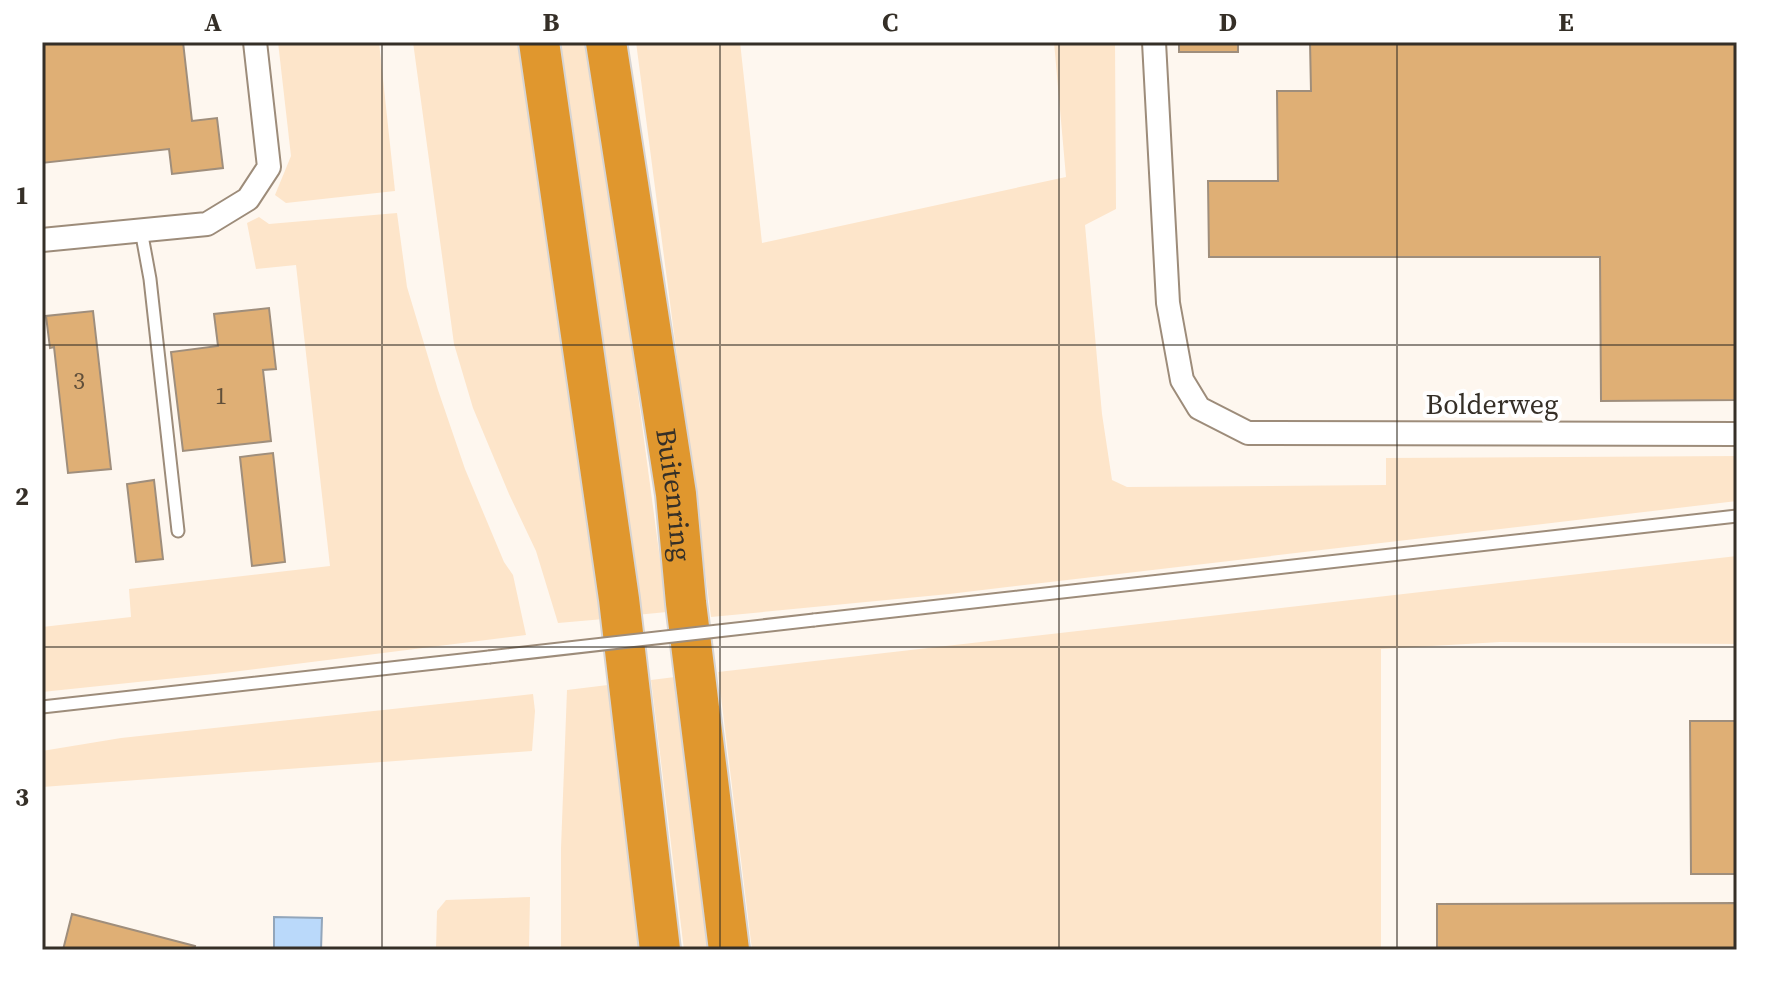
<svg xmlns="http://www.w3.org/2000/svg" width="1779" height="992" font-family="'Source Serif 4',serif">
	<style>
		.green { fill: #fde5ca }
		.water { fill: #bad9fa; stroke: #92a6bb; stroke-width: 2 }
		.building { fill: #dfaf75; stroke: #9f8e7c; stroke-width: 2 }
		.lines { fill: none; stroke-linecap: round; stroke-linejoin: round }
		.lane-casing { stroke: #9d8c7a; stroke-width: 15 }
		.street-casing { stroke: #9d8c7a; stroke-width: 26 }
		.highway-casing { stroke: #d7d5d4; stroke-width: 44 }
		.lane { stroke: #fff; stroke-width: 11 }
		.street { stroke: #fff; stroke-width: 22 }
		.highway { stroke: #e0972e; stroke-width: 40 }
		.lane-bridge-casing { stroke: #9d8c7a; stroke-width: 15; stroke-linecap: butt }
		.lane-bridge { stroke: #fff; stroke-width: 11 }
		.grid { fill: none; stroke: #352f27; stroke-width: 2; stroke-opacity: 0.55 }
		.labels { text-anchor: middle; stroke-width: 8; stroke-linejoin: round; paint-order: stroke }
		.number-label { font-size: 24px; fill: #604f3a }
		.street-label { font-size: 28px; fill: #352f27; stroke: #fff }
		.neatline { fill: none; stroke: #352f27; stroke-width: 3 }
		.grid-label { font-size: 26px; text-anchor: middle; font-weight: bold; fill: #352f27 }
	</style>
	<rect width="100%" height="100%" fill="#fef7ef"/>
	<!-- green -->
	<g class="green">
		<path d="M278,42H379L395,191L286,203L275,195L291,156Z"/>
		<path d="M413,42H527L604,619L558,623L536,551L509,494L473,408L454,344Z"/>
		<path d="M559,42H591L667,612L636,615Z"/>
		<path d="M636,42H740L762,243L1066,177L1054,42H1115L1116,209L1085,225L1102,414L1112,480L1127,487L1386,485V458L1737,456V501L949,594L711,617Z"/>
		<path d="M397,213L407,287L438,390L465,469L504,562L513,575L526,635L224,673L42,692V627L131,617L129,589L330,566L296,265L256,269L247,223L259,217L269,224Z"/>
		<path d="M1737,556V644L1500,642L1381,649V950H752L718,672Z"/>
		<path d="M683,676L716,950H684L651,680Z"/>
		<path d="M616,684L649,950H561V848L567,690Z"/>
		<path d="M533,694L535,711L532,751L42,787V751L121,738Z"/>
		<path d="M530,897L529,950H436L437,911L446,900Z"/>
	</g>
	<!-- water -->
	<path class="water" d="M274,917L322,918L321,950H274Z"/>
	<!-- building -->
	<g class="building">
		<path d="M42,42H183L192,121L217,118L223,168L172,174L169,149L42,163Z"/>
		<rect x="1179" y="42" width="59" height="10"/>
		<path d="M1310,42H1737V400L1601,401L1600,257H1209L1208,181H1278L1277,91H1311Z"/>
		<path d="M269,308L276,369L263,370L271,441L183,451L171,352L218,346L214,314Z"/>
		<path d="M93,311L111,469L68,473L54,347L50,348L46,316Z"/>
		<path d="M273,453L285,562L252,566L240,457Z"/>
		<path d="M154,480L163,559L136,562L127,484Z"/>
		<path d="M1690,721H1737V874H1691Z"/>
		<path d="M1737,903V950H1437V904Z"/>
		<path d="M72,914L195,946L194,950H63Z"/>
	</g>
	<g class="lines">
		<defs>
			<g id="lane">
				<path d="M141,230L150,279L178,531"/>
				<path d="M814,620L1737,516"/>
				<path d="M42,707L489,657"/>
			</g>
			<g id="street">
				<path d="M1154,42L1168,303L1182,380L1199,408L1248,433L1737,434"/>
				<path d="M42,240L207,224L248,199L269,167L255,42"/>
			</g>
			<g id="highway">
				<path d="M539,42L619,599L660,950"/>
				<path id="s1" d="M606,42L676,494L686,603L729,950"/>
			</g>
		</defs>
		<!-- lane casing -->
		<use href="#lane" class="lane-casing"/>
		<!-- street casing -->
		<use href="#street" class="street-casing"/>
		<!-- highway casing -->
		<use href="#highway" class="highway-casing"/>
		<!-- lane -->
		<use href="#lane" class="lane"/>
		<!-- street -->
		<use href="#street" class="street"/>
		<!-- highway -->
		<use href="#highway" class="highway"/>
		<defs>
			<path id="lane-bridge" d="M489,657L814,620"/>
		</defs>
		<!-- lane-bridge casing -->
		<use href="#lane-bridge" class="lane-bridge-casing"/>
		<!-- lane-bridge -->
		<use href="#lane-bridge" class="lane-bridge"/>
	</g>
	<!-- grid -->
	<path class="grid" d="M382,42V950M720,42V950M1059,42V950M1397,42V950M42,345H1737M42,647H1737"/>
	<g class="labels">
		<!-- number labels -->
		<g class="number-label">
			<text x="79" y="389">3</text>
			<text x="221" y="404">1</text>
		</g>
		<!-- street labels -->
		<g class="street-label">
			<text x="1492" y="414">Bolderweg</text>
			<text dy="10" stroke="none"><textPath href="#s1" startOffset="458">Buitenring</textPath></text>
		</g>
	</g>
	<!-- border -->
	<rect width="1779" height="992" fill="none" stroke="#ffffff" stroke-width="88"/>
	<rect x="44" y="44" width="1691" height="904" class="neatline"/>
	<g class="grid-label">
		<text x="213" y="31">A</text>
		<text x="551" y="31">B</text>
		<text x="890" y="31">C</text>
		<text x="1228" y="31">D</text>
		<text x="1566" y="31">E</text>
		<text x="22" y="204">1</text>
		<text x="22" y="505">2</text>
		<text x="22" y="806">3</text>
	</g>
</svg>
